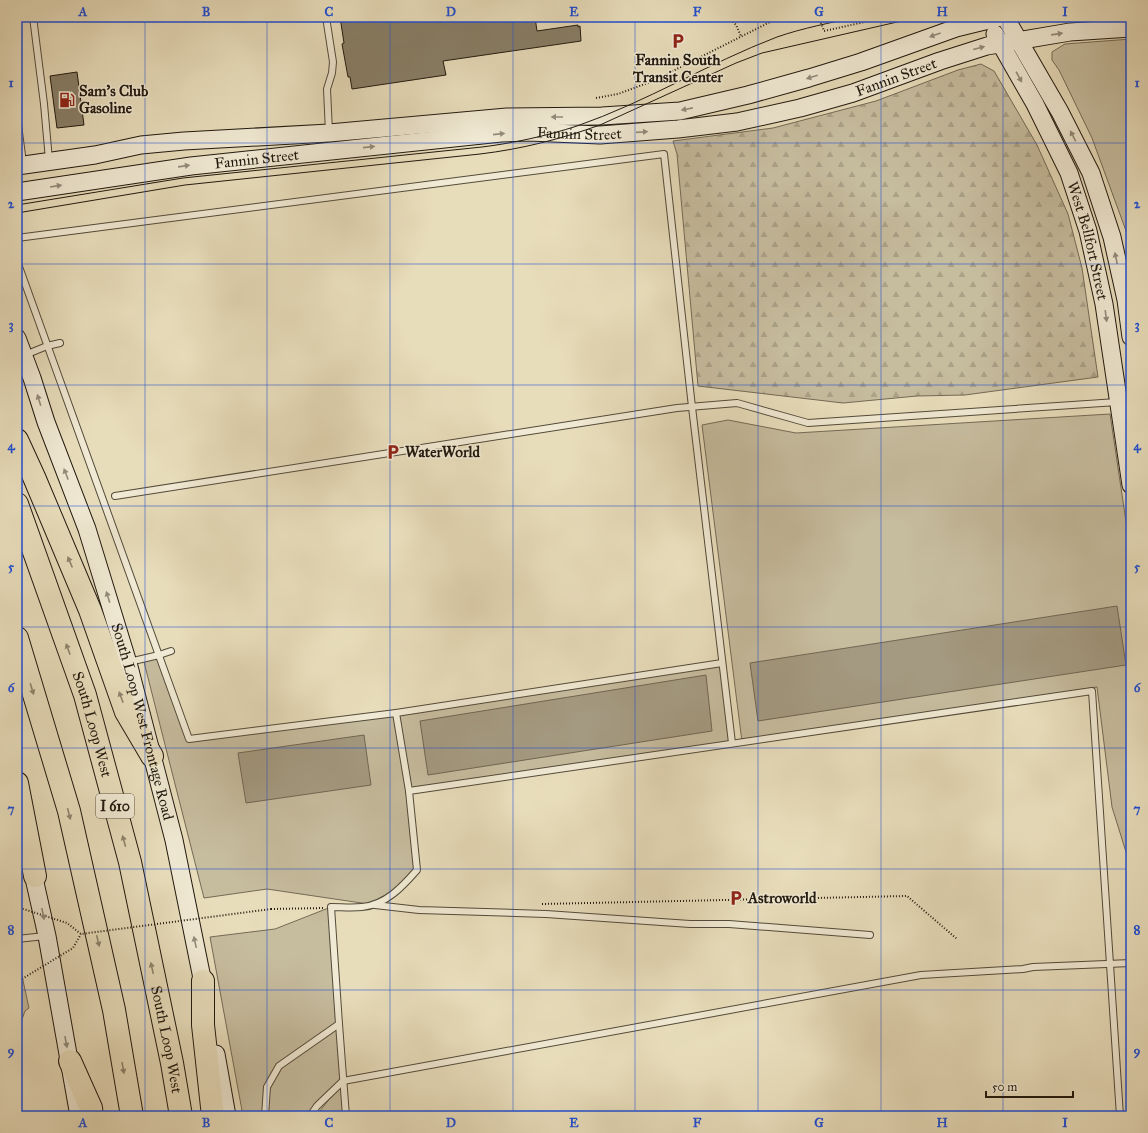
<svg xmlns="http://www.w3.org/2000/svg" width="1148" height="1133" font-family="'IM FELL Great Primer',serif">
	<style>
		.grass { fill: #c6bc9e; stroke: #746a56 }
		.forest { fill: url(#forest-firs); stroke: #746a56 }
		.water { fill: #a49a81; stroke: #706653 }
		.building { fill: #887f68; stroke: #21190f }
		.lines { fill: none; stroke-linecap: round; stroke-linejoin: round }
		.service-casing { stroke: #534a3a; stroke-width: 8 }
		.secondary-casing { stroke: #21190f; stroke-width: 19 }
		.motorway-casing { stroke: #21190f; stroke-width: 24 }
		.path { stroke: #21190f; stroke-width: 2; stroke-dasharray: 1 2; stroke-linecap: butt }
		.service { stroke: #f0e9d3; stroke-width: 6 }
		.secondary { stroke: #f0e9d3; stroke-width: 17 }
		.motorway { stroke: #e8ddbb; stroke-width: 22 }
		.tram { stroke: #21190f; stroke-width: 1 }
		.path-bridge { stroke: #21190f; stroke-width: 2; stroke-dasharray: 1 2; stroke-linecap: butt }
		.oneway { fill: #938b7b }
		.oneway2 { fill: #8e856e }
		.grid { fill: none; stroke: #1d4ed8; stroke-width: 1; stroke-opacity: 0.55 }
		.labels { text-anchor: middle; stroke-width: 3; stroke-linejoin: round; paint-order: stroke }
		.shield { fill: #f0e9d3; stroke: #5f574a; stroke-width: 1 }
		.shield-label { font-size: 14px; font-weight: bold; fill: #21190f }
		.poi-label { font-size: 15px; font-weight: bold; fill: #21190f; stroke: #f0e9d3; text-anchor: start }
		.street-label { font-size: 15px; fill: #21190f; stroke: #f0e9d3 }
		.neatline { fill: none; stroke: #1d4ed8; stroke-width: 1.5 }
		.grid-label { font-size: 13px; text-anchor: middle; font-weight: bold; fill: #1d4ed8 }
	</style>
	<defs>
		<pattern id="forest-firs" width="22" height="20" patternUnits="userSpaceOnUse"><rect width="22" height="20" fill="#c6bc9e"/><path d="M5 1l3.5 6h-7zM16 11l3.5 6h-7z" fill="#aaa187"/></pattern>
	</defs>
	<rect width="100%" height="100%" fill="#e8ddbb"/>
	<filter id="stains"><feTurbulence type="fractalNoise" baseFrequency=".005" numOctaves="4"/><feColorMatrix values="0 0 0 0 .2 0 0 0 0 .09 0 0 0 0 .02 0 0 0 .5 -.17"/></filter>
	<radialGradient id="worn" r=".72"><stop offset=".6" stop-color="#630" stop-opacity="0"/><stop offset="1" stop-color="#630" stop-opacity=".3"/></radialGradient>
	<!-- grass -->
	<g class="grass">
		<path d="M1131,39V248L1125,228L1092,138L1059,70L1052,60V52L1065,44Z"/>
		<path d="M1110,414L1131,555V868L1112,807L1097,687L742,742L702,425L728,420L796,433Z"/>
		<path d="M159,655L189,739L396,713L722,663L732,743L409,791L417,870L375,905L267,889L204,898L144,662Z"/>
		<path d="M331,907L346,1116H316L341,1084L310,1116H243L210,937L275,929Z"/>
		<path d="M17,953L29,1008L25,1011L17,1033Z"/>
	</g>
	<!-- forest -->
	<path class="forest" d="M981,64L994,71L1037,145L1068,214L1082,268L1098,377L965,395L917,396L843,403L698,386L677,154L673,141L773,128L876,101L958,70Z"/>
	<!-- water -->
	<g class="water">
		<path d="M1117,606L1126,665L758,721L750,663Z"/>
		<path d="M706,675L712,731L428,775L420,721Z"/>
		<path d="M364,735L371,785L246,803L238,753Z"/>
	</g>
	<!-- building -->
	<g class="building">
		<path d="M340,17H535L537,31L578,25V27L580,26L581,41L443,61L446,75L352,89L350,77H348L342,44L344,43Z"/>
		<path d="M77,72L84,125L57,128L50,76Z"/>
	</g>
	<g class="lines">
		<defs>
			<g id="service">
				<path d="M33,17L44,104L49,160"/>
				<path d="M326,17L333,62L332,73L327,89L329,132"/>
				<path d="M17,117L23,163"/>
				<path d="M17,238L664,154L692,407L732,743"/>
				<path d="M17,261L189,739L396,713L409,791L1092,691L1120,1116"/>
				<path d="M25,355L47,346L60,343"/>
				<path d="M115,496L677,408L737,403L808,423L1117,402"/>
				<path d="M129,662L159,655L171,651"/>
				<path d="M396,713L722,663"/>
				<path d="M375,905L419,910L546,914L690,924H729L870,935"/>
				<path d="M17,939L45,936"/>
				<path d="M339,1024L346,1116"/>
				<path d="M265,1116L267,1087L279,1066L339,1024L331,907C341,907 352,908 362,907C386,905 403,886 417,870L409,791"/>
				<path d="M310,1116L317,1106L343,1081L921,975L1023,969L1033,967L1131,963"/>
			</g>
			<g id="secondary">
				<path d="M1005,17L1060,112L1091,173L1112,237L1126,300L1131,337"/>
				<path id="s1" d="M995,34L1035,104L1069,173L1088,231L1104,304L1131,485"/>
				<path d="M17,166L95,155L141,145L184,141L329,133L507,117L602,116L680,111L748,95L809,78L861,62L956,28L1001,17"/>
				<path id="s2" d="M17,192L191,166L501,133L529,132L600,135L678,129L737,122L800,108L853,93L940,61L987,46L1070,32L1131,28"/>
				<path id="s3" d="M17,338L32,378L46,422L87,529L128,663L174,840L205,993"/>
				<path d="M31,865L47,936L79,1116"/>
				<path d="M216,1054L227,1116"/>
			</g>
			<g id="motorway">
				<path d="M17,440L34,477L90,610L126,712L152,756"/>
				<path id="s4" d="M17,504L85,695L130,862L172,1063L181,1116"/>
				<path d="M17,638L69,811L114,1010L132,1116"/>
				<path d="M17,783L35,876"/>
				<path d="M203,981V1025L213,1116"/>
				<path d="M70,1061L91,1108L92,1116"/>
			</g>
		</defs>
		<!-- service casing -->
		<use href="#service" class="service-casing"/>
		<!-- secondary casing -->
		<use href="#secondary" class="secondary-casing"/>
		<!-- motorway casing -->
		<use href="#motorway" class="motorway-casing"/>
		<!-- path -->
		<g class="path">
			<path d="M729,17L736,25L741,36"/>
			<path d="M819,17L824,31L887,17"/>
			<path d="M596,98L618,94L653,81L780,17"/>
			<path d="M542,904L907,896L957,939"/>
			<path d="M271,909L324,908"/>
		</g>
		<!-- service -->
		<use href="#service" class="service"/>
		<!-- secondary -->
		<use href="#secondary" class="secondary"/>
		<!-- motorway -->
		<use href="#motorway" class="motorway"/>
		<!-- tram -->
		<g class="tram">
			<path d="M17,205L183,178L482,147C514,143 546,136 577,126C646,102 709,63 777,37C803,28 830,23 856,17"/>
			<path d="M17,213L185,185L480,154C522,149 561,139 600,125L736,63L762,53L919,17"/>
		</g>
		<!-- path-bridge -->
		<g class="path-bridge">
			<path d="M17,907L67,923L81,934L271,909"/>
			<path d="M17,982L73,948L81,934"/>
		</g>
	</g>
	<!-- one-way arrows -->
	<defs><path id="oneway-solid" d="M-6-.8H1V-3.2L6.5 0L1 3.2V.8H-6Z"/></defs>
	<g class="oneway">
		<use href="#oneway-solid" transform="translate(1057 34) rotate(-8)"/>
		<use href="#oneway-solid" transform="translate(935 35) rotate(160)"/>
		<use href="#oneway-solid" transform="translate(979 48) rotate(-15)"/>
		<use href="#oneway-solid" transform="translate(812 77) rotate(163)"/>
		<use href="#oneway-solid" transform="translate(1019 77) rotate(61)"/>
		<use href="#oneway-solid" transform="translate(687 109) rotate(169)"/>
		<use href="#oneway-solid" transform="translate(557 117) rotate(180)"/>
		<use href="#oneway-solid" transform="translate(642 132) rotate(-4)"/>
		<use href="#oneway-solid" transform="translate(499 134) rotate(-6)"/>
		<use href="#oneway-solid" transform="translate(1073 136) rotate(-117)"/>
		<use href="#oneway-solid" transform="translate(369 147) rotate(-6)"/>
		<use href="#oneway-solid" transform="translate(184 166) rotate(-8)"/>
		<use href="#oneway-solid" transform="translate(56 186) rotate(-9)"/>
		<use href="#oneway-solid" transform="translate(1116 258) rotate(-102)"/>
		<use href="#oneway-solid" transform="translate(1106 316) rotate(82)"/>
		<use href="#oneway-solid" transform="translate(39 400) rotate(-107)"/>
		<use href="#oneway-solid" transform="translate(66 474) rotate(-111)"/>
		<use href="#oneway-solid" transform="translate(108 597) rotate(-107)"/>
		<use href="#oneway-solid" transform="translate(43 914) rotate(79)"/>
		<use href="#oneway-solid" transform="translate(195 942) rotate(-102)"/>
		<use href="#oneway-solid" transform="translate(66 1042) rotate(80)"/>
	</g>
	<g class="oneway2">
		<use href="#oneway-solid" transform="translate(70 562) rotate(-113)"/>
		<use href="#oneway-solid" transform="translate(68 649) rotate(-110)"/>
		<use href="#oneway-solid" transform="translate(32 689) rotate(73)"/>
		<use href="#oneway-solid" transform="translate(121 697) rotate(-110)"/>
		<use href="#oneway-solid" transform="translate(69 814) rotate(76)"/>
		<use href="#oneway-solid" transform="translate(124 841) rotate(-105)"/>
		<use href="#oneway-solid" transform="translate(98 941) rotate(77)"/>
		<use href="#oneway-solid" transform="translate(152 968) rotate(-102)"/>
		<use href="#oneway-solid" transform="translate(123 1068) rotate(80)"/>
	</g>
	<!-- grid -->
	<path class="grid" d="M145,17V1116M267,17V1116M390,17V1116M513,17V1116M635,17V1116M758,17V1116M881,17V1116M1003,17V1116M17,143H1131M17,264H1131M17,385H1131M17,506H1131M17,627H1131M17,748H1131M17,869H1131M17,990H1131"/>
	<!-- icons -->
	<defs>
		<symbol id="parking-bare" viewBox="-9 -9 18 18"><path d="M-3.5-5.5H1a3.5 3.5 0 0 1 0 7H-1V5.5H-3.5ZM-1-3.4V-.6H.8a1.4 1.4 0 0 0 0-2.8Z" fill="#8f2418" stroke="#f0e9d3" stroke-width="2.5" paint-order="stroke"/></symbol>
		<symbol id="fuel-bare" viewBox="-9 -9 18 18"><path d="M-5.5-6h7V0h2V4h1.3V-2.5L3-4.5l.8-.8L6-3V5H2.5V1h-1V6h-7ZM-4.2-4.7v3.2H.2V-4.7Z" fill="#8f2418" stroke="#f0e9d3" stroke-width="2.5" paint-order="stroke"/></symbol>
	</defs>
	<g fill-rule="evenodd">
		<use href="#parking-bare" x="667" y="30" width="22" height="22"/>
		<use href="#fuel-bare" x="56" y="89" width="22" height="22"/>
		<use href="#parking-bare" x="382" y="441" width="22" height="22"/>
		<use href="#parking-bare" x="725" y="887" width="22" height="22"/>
	</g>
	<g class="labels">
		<!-- shield labels -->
		<rect class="shield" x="96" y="794" width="38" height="24" rx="3"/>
		<g class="shield-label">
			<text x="115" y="811">I 610</text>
		</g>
		<!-- poi labels -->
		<g class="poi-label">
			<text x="678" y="65" text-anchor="middle">Fannin South<tspan x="678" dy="17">Transit Center</tspan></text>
			<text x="79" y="96">Sam's Club<tspan x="79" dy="17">Gasoline</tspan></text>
			<text x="405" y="457">WaterWorld</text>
			<text x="748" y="903">Astroworld</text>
		</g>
		<!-- street labels -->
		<g class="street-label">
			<text dy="5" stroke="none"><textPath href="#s2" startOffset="890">Fannin Street</textPath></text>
			<text dy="5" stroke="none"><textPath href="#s2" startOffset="566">Fannin Street</textPath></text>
			<text dy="5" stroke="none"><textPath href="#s2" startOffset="242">Fannin Street</textPath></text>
			<text dy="5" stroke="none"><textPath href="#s1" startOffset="228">West Bellfort Street</textPath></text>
			<text dy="5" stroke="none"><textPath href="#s3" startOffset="404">South Loop West Frontage Road</textPath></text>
			<text dy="5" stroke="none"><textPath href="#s4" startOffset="233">South Loop West</textPath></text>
			<text dy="5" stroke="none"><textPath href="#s4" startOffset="557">South Loop West</textPath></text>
		</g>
	</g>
	<!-- margin -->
	<rect width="1148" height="1133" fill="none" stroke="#e8ddbb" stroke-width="44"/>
	<!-- scale -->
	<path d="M986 1091v6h87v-6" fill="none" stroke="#21190f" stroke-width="2"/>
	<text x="992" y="1091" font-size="12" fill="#21190f" stroke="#f0e9d3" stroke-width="3" paint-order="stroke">50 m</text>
	<rect x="22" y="22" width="1104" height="1089" class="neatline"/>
	<g class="grid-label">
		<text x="83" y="16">A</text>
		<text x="206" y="16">B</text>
		<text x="329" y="16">C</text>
		<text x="451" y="16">D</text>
		<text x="574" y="16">E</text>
		<text x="697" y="16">F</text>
		<text x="819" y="16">G</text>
		<text x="942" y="16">H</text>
		<text x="1065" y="16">I</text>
		<text x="11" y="87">1</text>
		<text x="1137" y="87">1</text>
		<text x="11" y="208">2</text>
		<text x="1137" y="208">2</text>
		<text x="11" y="329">3</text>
		<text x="1137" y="329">3</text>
		<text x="11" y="450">4</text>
		<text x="1137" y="450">4</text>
		<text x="11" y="571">5</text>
		<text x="1137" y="571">5</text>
		<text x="11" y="692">6</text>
		<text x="1137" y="692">6</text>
		<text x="11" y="813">7</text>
		<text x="1137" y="813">7</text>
		<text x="11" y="934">8</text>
		<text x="1137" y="934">8</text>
		<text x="11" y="1055">9</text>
		<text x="1137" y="1055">9</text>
		<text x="83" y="1127">A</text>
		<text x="206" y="1127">B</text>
		<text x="329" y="1127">C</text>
		<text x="451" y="1127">D</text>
		<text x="574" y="1127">E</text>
		<text x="697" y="1127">F</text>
		<text x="819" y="1127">G</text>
		<text x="942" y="1127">H</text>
		<text x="1065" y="1127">I</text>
	</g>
	<rect width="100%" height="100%" filter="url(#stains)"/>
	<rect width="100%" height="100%" fill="url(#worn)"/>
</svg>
